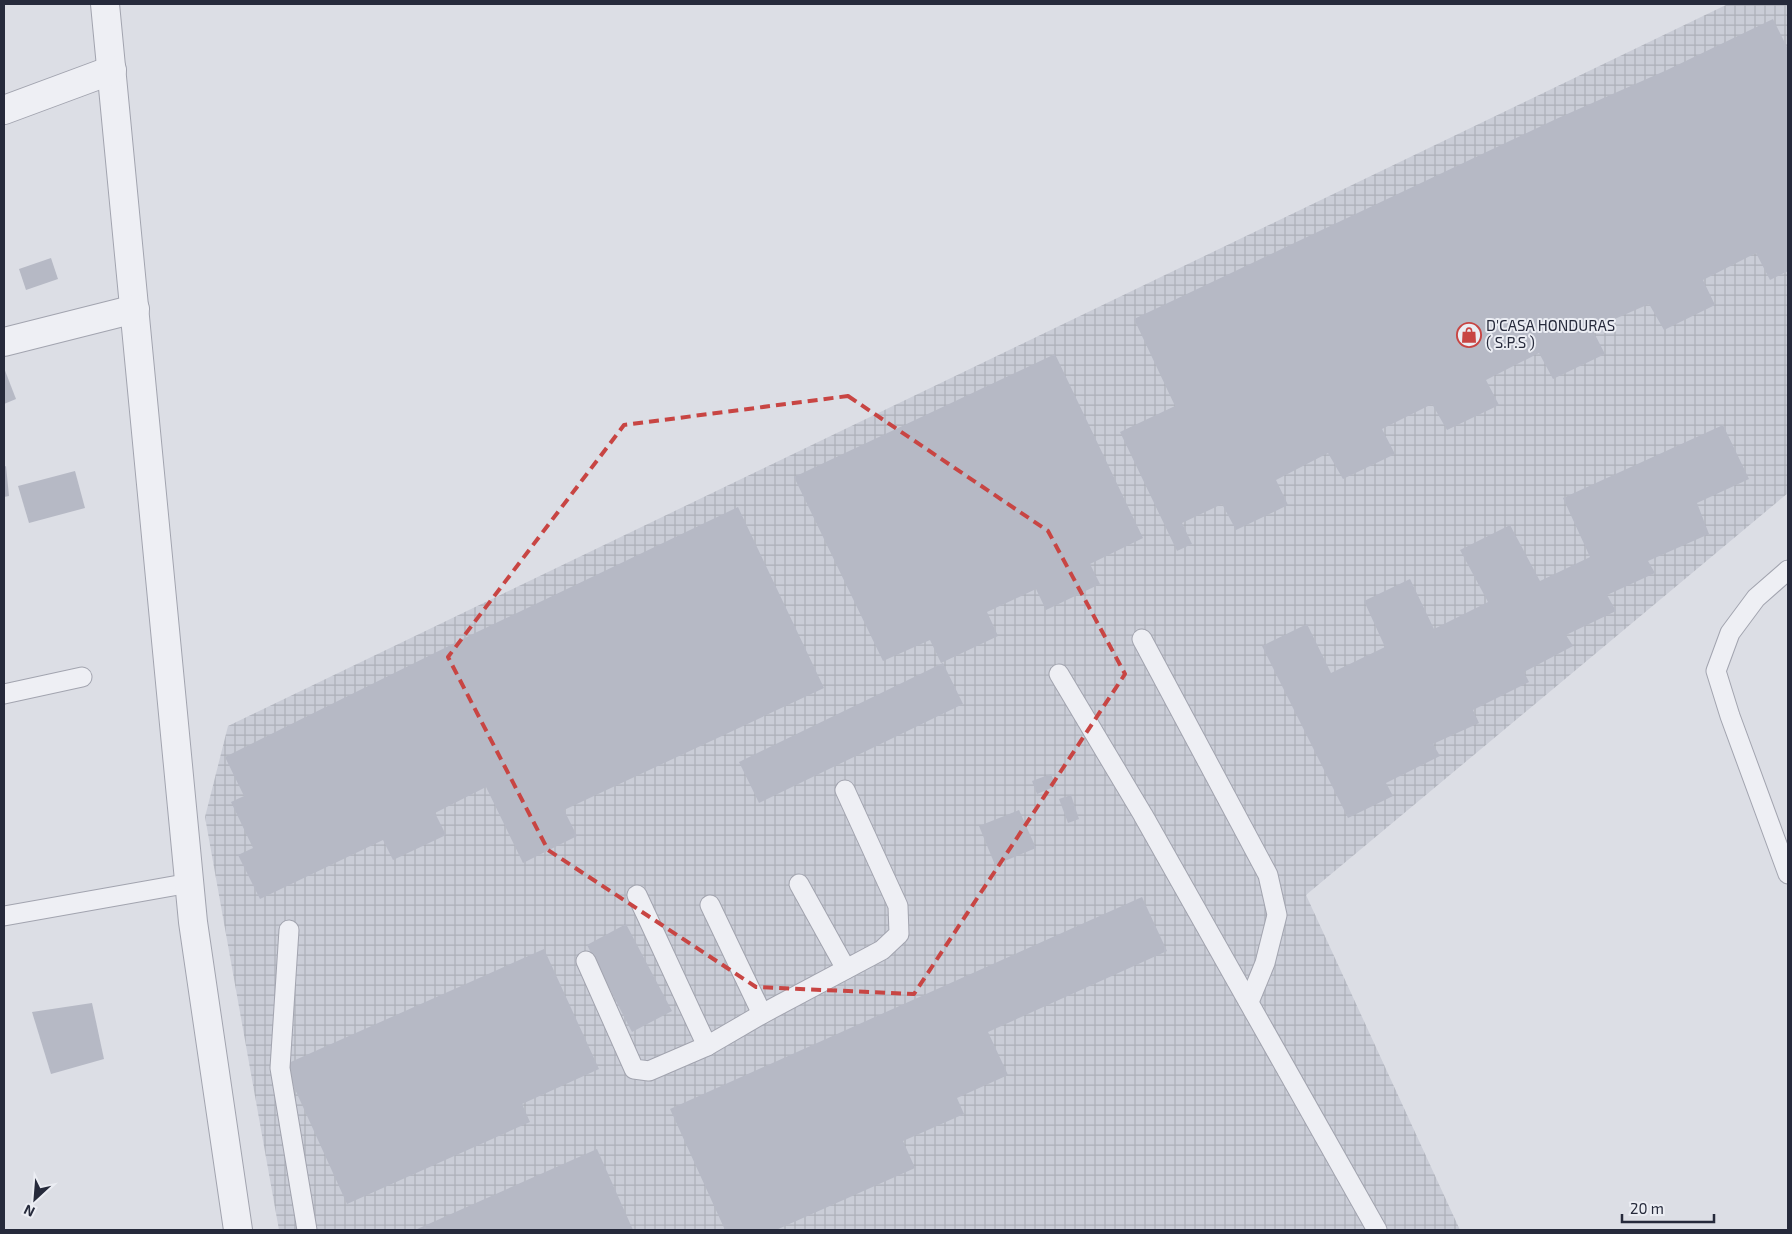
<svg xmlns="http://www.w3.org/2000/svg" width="1792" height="1234" font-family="'Exo 2',sans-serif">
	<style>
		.industrial { fill: url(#industrial-grid) }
		.building { fill: #b6b9c5 }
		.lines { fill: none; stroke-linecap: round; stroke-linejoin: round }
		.service-casing { stroke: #a2a4af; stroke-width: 21 }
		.minor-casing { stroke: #a2a4af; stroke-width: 30 }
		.service { stroke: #eeeff4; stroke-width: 19 }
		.minor { stroke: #eeeff4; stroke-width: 28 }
		.marked { fill: none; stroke: #c84543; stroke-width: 4; stroke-dasharray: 10 6; stroke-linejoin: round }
		.labels { text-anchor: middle; stroke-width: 4; stroke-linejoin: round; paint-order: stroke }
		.poi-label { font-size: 15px; fill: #262a3b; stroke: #ebedf3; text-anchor: start }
	</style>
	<defs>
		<pattern id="industrial-grid" width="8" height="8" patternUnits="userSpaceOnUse" patternTransform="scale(1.25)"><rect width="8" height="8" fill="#cacdd7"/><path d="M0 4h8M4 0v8" fill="none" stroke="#adb0b9"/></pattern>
	</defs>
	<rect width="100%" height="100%" fill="#dcdee5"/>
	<!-- industrial -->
	<path class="industrial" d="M1728,4H1788V493L1306,895L1460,1230H279L205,817L228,726Z"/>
	<!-- building -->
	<g class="building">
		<path d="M1773,19L1788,49V271L1770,280L1756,253L1703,280L1715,305L1664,330L1649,304L1592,329L1605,354L1553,379L1539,353L1486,380L1499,405L1447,430L1432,404L1382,429L1395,454L1343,479L1328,453L1276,480L1288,505L1236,530L1222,504L1182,523L1192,544L1177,551L1120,432L1175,406L1134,319L1556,119L1667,70Z"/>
		<path d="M51,258L58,279L26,290L19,269Z"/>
		<path d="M1055,354L1143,538L1090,564L1100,584L1046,610L1036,589L987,612L998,636L941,663L930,640L883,661L794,477Z"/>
		<path d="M4,368L16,399L4,404Z"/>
		<path d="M1723,425L1749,479L1697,503L1709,534L1648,561L1655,573L1607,595L1616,611L1566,635L1573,646L1524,672L1529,682L1473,710L1479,723L1433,744L1440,756L1386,783L1393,796L1348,818L1262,646L1307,624L1331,673L1385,647L1364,601L1410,579L1434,629L1488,602L1460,550L1510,525L1540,581L1590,557L1563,498Z"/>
		<path d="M6,466L9,496L4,497V467Z"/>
		<path d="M75,471L85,508L29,523L18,486Z"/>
		<path d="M738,507L824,688L564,810L577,836L523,863L486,787L435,813L446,835L393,860L383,840L260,899L238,855L253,848L231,802L244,796L225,757L477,632Z"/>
		<path d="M943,663L963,704L759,803L739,762Z"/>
		<path d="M1051,774L1056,786L1037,794L1032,781Z"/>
		<path d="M1071,795L1079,819L1068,823L1059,799Z"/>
		<path d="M1019,810L1036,848L995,865L979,826Z"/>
		<path d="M1142,897L1167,951L988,1032L1008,1075L957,1098L964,1114L903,1141L915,1168L776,1230H725L670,1109Z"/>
		<path d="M626,924L672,1011L632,1032L587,945Z"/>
		<path d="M544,949L599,1069L522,1104L530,1122L347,1204L284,1065Z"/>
		<path d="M92,1003L104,1059L51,1074L32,1012Z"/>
		<path d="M597,1149L633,1230H415Z"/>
	</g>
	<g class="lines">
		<defs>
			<g id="service">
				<path d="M1788,570L1756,598L1730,633L1716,671L1730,716L1788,874"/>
				<path d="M1142,639L1268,875L1277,915L1265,963L1249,1002"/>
				<path d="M1059,674L1143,815L1377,1230"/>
				<path d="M4,694L82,677"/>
				<path d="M799,884L846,969"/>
				<path d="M637,895L707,1046L762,1014L882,950L899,934L898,906L845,790"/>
				<path d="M710,905L762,1014"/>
				<path d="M4,916L190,883"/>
				<path d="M289,930L280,1068L307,1230"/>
				<path d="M586,961L634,1069L649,1071L707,1046"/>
			</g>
			<g id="minor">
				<path d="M105,4L193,922L238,1230"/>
				<path d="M4,110L112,70"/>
				<path d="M4,342L135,309"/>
			</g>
		</defs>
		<!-- service casing -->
		<use href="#service" class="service-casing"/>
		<!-- minor casing -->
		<use href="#minor" class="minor-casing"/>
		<!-- service -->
		<use href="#service" class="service"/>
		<!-- minor -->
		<use href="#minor" class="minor"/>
	</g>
	<!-- marked area -->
	<path class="marked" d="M848,396L1048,531L1125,674L914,994L756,987L548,850L448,657L624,425Z"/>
	<!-- icons -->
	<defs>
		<symbol id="shop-ring" viewBox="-11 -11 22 22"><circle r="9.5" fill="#ebedf3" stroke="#c84543" stroke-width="1.5"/><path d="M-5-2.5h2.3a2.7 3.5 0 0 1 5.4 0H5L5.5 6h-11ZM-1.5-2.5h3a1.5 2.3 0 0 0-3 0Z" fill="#c84543"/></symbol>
	</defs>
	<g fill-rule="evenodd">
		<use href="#shop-ring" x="1455" y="321" width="28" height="28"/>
	</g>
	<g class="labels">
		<!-- poi labels -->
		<g class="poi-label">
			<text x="1486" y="331">D'CASA HONDURAS<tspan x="1486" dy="17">( S.P.S )</tspan></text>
		</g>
	</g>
	<!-- border -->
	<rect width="1792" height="1234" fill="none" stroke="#262a3b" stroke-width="10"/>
	<!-- north arrow -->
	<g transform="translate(35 1199) rotate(206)" stroke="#ebedf3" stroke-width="4" paint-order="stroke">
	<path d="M0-4L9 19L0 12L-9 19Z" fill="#262a3b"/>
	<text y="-8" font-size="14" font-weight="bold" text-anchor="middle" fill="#262a3b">N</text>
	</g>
	<!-- scale -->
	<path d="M1622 1214v8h92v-8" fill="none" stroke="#262a3b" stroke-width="2.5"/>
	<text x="1630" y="1214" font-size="15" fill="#262a3b" stroke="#ebedf3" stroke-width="4" paint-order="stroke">20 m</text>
</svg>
